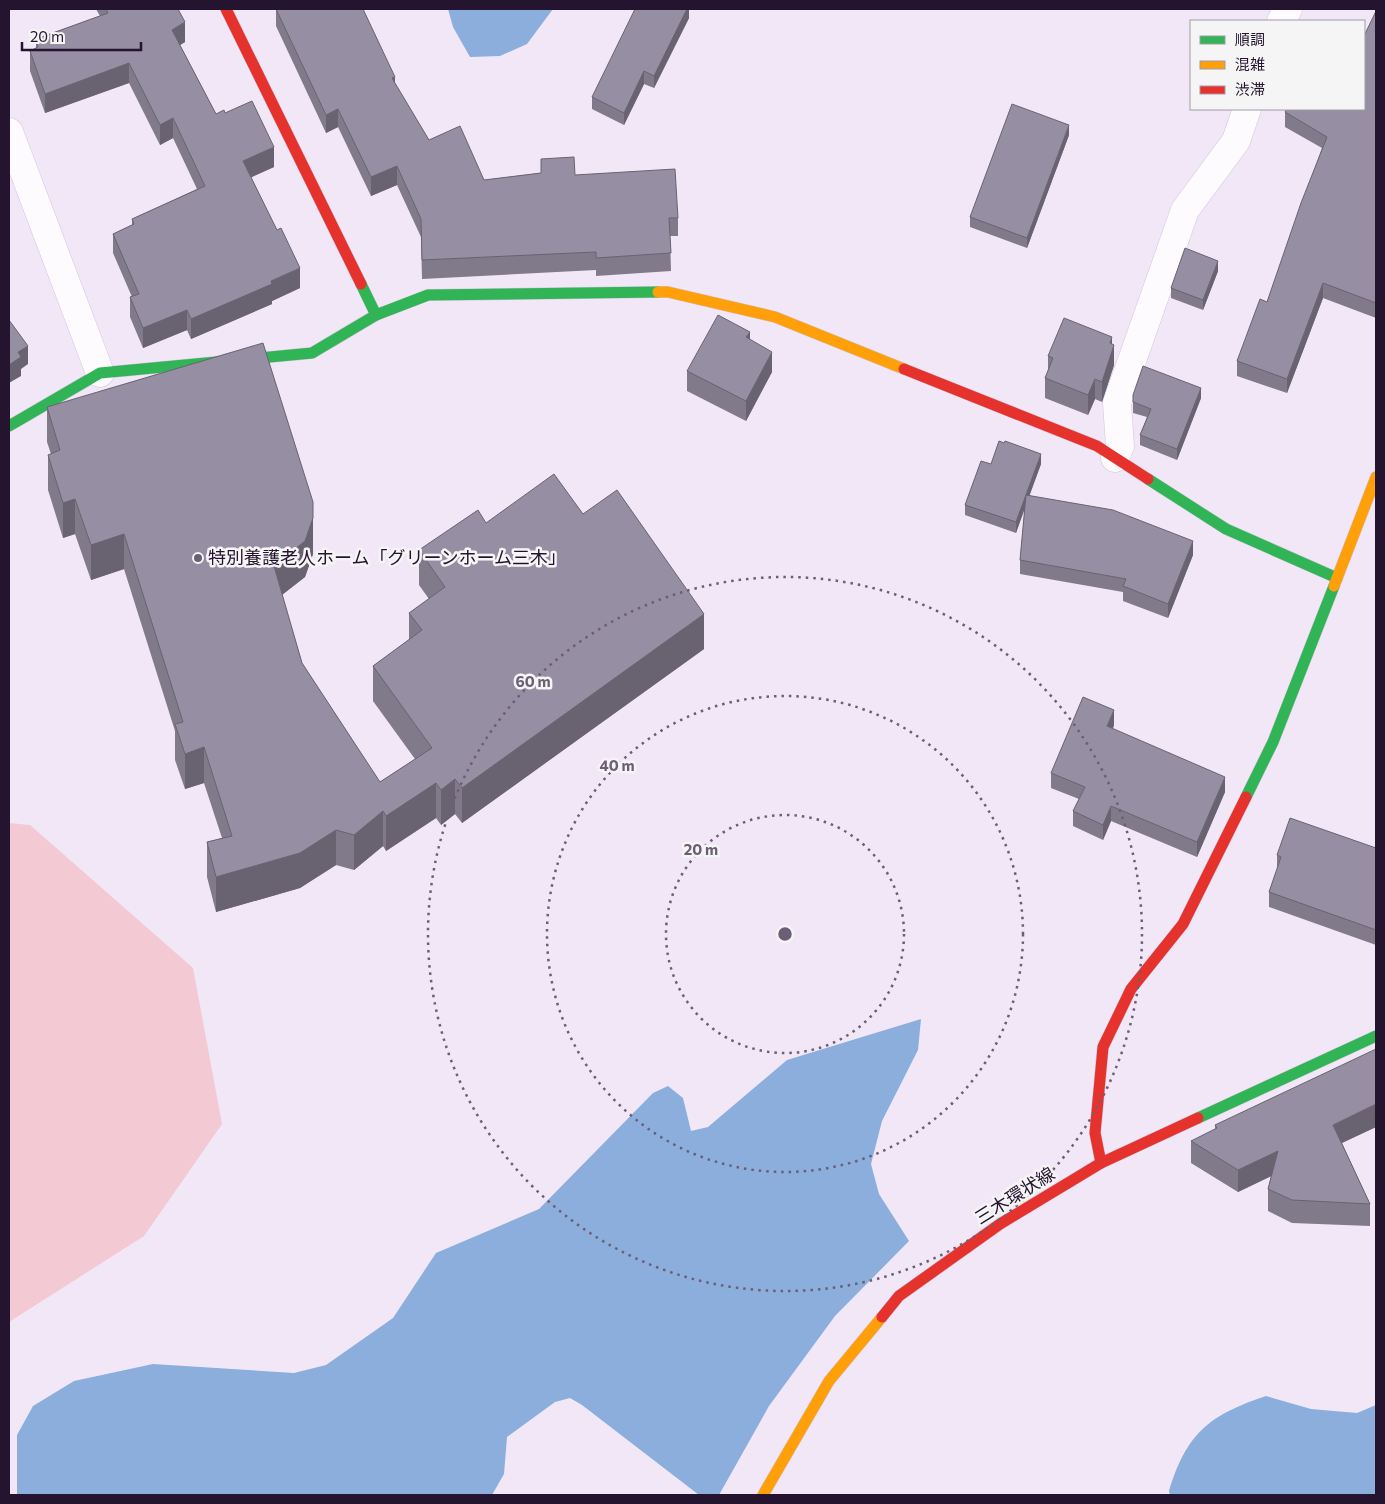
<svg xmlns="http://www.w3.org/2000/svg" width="1385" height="1504" font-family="Commissioner,'Noto Sans JP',sans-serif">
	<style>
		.green { fill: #f3c9d4 }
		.water { fill: #8caedd }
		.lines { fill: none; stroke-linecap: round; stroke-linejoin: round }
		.street-casing { stroke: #d2c5da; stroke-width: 29 }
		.fast-casing { stroke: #d2c5da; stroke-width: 12 }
		.slow-casing { stroke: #d2c5da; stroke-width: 12 }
		.jam-casing { stroke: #d2c5da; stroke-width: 12 }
		.street { stroke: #fdfbfe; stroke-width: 28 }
		.fast { stroke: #30b455; stroke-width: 11 }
		.slow { stroke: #ff9f0a; stroke-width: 11 }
		.jam { stroke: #e5322d; stroke-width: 11 }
		.wall { fill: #817a8b }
		.shaded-wall { fill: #696371 }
		.building { fill: #968ea2; stroke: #696371 }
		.ring { fill: none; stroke: #6c5e75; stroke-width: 2.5; stroke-dasharray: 2.5 5 }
		.poi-dot { fill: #6c5e75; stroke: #f5f5f5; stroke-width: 2 }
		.labels { text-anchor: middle; stroke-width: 5; stroke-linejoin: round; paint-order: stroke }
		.poi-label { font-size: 18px; fill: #25142f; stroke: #f5f5f5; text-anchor: start }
		.street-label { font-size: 18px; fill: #25142f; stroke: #f5f5f5 }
		.centre { fill: #6c5e75; stroke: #f5f5f5; stroke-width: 2.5 }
		.ring-label { font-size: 15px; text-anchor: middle; font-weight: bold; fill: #6c5e75; stroke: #f5f5f5; stroke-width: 5; stroke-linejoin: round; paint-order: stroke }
	</style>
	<rect width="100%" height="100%" fill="#f1e7f7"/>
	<!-- green -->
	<path class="green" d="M9,823L30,825L193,968L222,1124L144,1236L9,1322Z"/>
	<!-- water -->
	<g class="water">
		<path d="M448,9H553L527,44L500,56L470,57L453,27Z"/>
		<path d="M921,1019L918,1050L882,1121L871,1164L879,1194L909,1241L835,1316L769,1406L719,1495H699L582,1405L570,1398L555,1402L507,1437L504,1474L492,1495H17V1435L33,1406L74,1381L153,1364L294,1373L326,1365L393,1318L436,1253L539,1209L653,1093L668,1086L683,1098L691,1131L708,1127L787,1060Z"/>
		<path d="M1266,1396L1311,1409L1357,1413L1376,1405V1495H1170L1169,1491C1187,1432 1210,1415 1266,1396Z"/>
	</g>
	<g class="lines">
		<defs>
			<g id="street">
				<path d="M1281,21L1288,9"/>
				<path d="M9,132L100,373"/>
				<path d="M1115,458L1120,446L1117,403L1185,210L1236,141L1247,109"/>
			</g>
			<g id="fast">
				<path d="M376,315L428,295L658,292"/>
				<path d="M9,426L100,373L312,353L376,315L361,284"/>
				<path d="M1148,479L1226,529L1337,578"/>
				<path d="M1246,797L1273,742L1334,586"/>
				<path d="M1198,1118L1376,1036"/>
			</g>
			<g id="slow">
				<path d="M658,292H668L775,317L904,369"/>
				<path d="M1334,586L1376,477"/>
				<path d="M763,1495L829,1381L882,1317"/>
			</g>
			<g id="jam">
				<path d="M226,9L361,284"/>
				<path d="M904,369L1097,446L1148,479"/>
				<path d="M1101,1163L1095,1133L1103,1047L1131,989L1183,924L1246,797"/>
				<path d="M882,1317L899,1296L1000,1224L1101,1163L1198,1118"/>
			</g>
		</defs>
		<!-- street casing -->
		<use href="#street" class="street-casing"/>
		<!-- fast casing -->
		<use href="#fast" class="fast-casing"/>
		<!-- slow casing -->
		<use href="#slow" class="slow-casing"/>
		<!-- jam casing -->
		<use href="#jam" class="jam-casing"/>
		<!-- street -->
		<use href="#street" class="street"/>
		<!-- fast -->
		<use href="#fast" class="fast"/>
		<!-- slow -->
		<use href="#slow" class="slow"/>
		<!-- jam -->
		<use href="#jam" class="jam"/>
	</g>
	<!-- wall -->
	<g class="wall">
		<path d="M96,9H178L185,42L180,45L216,114L225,113L274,167L251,177L300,288L272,301V304L191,339L187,330L143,348L130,317V297H132L113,253V234L132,225V219L197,189L173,138L160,145L129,83L45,113L30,71V51L36,48V39L100,16Z"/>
		<path d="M276,9L395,84L429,140L484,180L541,173V159L575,175L678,218V236H670L671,271L596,276V270L422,279L421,237L397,185L371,196L338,127L326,133L276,26Z"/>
		<path d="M689,9V18L654,88L644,84L624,125L592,109V97Z"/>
		<path d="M1376,11V318L1323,298L1287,393L1237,376V361L1267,302L1322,148L1285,127V112L1364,109Z"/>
		<path d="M1069,135L1027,248L970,227V217Z"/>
		<path d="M1218,271L1203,310L1171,298V288Z"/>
		<path d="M750,339L772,372L746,421L687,391V371Z"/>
		<path d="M1112,344L1114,365L1102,402L1095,399L1088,415L1045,398V378L1048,371V356Z"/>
		<path d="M1133,395L1201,398L1177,460L1140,445V435L1147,417L1133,413Z"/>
		<path d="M47,407L313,554L305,577L282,595L302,663L380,782L415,759L373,701V666L409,640V613L429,599L419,585V550L486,523L583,514L704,649L462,823L455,814L441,825L436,818L386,851L383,846L354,870L336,865L300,888L216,912L207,877V842L222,838L204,783L185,789L175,760V731L124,569L91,580L75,534L63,538L48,490V455L51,454L47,442Z"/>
		<path d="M991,464H1041L1029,495L1193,555L1168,618L1123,601V592L1020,574V560L1025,506L1016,533L965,515V505Z"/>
		<path d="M1114,725L1113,729L1225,792L1197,857L1111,821L1103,840L1073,826V811L1079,799L1051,788V773Z"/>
		<path d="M1376,848V945L1269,907V892L1277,870V855Z"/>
		<path d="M1215,1125L1376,1127L1342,1143L1370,1204V1226L1292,1223L1268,1211V1189L1271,1176L1238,1192L1191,1163V1141L1215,1129Z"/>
	</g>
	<!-- shaded-wall -->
	<g class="shaded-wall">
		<path d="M684,9H689V18L654,88V76Z"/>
		<path d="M185,22V42L172,50V30Z"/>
		<path d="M129,63V83L45,113V94Z"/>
		<path d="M644,71V84L624,125V113Z"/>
		<path d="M395,77V95L392,78Z"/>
		<path d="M338,109V127L326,133V115Z"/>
		<path d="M173,118V138L160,145V125Z"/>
		<path d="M1069,125V135L1027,248V238Z"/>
		<path d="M274,147V167L243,181V161Z"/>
		<path d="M397,166V185L371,196V177Z"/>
		<path d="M1218,261V271L1203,310V300Z"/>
		<path d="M300,268V288L272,301V304L191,339V319Z"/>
		<path d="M1323,283V298L1287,393V379Z"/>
		<path d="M187,310V330L143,348V328Z"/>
		<path d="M750,332V352L746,337Z"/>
		<path d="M1112,337V351L1114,345V365L1102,402V382L1110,343Z"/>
		<path d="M28,346V364L21,369V376L9,383V365L18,352Z"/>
		<path d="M772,352V372L746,421V401Z"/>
		<path d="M1095,379V399L1088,415V395Z"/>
		<path d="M1201,388V398L1177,460V449Z"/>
		<path d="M1041,454V464L1016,533V522Z"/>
		<path d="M75,499V534L63,538V503Z"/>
		<path d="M313,518V554L305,577L274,601V566Z"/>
		<path d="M124,534V569L91,580V545Z"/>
		<path d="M1193,541V555L1168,618V604Z"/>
		<path d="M704,614V649L462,823V788Z"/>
		<path d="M1114,710V725L1107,741V726Z"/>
		<path d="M204,747V783L185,789V754Z"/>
		<path d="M1225,777V792L1197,857V842Z"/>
		<path d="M455,779V814L441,825V790Z"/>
		<path d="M436,783V818L386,851V816Z"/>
		<path d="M1111,806V821L1103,840V825Z"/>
		<path d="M383,811V846L354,870V835Z"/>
		<path d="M336,830V865L300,888L216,912V877Z"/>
		<path d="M1376,1104V1127L1333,1147V1125Z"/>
		<path d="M1278,1151V1173L1238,1192V1170Z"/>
	</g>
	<!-- building -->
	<g class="building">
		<path d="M106,9H178L185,22L172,30L216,114L224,110L225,113L252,101L274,147L243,161L277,230L281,228L300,268L271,281L272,284L191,319L187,310L143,328L130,297L139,294L113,234L134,224L132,219L205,186L173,118L160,125L129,63L45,94L30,51L38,47L36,39L108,13Z"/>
		<path d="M276,9H363L395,77L392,78L429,140L460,126L484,180L541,173V159L574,157L575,175L675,169L678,218H669L671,253L596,258V252L422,260L421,219L397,166L371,177L338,109L326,115Z"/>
		<path d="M635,9H687L654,76L644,71L624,113L592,97Z"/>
		<path d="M1376,11V303L1323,283L1287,379L1237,361L1260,299L1267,302L1301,203L1327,137L1285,112L1287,109H1364V36Z"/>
		<path d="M1012,104L1069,125L1027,238L970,217Z"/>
		<path d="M1185,248L1218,261L1203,300L1171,288Z"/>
		<path d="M718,315L750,332L746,337L772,352L746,401L687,371Z"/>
		<path d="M1064,318L1112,337L1110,343L1114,345L1102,382L1095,379L1088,395L1045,378L1053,358L1048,356Z"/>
		<path d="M9,320L28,346L18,352L21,357L9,365Z"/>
		<path d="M263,343L313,502V518L305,541L274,566L302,663L380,782L432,748L373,666L422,630L409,613L445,587L419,550L478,510L486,523L554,474L583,514L617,490L704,614L462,788L455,779L441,790L436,783L386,816L383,811L354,835L336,830L300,853L216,877L207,842L232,836L204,747L185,754L175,724L183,722L124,534L91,545L75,499L63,503L48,455L60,450L47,407Z"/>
		<path d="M1143,366L1201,388L1177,449L1140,435L1151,409L1133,402V395Z"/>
		<path d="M999,441L1004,443L1005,441L1041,454L1016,522L965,505L981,461L991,464Z"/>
		<path d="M1026,495L1113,510L1193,541L1168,604L1123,586L1126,579L1020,560Z"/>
		<path d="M1083,697L1114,710L1107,726L1225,777L1197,842L1111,806L1103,825L1073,811L1085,787L1051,773Z"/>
		<path d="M1290,818L1376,848V930L1269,892L1281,857L1277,855Z"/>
		<path d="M1376,1049V1104L1333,1125L1370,1204L1292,1200L1268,1189L1278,1151L1238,1170L1191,1141L1217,1128L1215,1125Z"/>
	</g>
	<!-- distance rings -->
	<g class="ring">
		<circle cx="785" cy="934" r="119"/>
		<circle cx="785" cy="934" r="238"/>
		<circle cx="785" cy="934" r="357"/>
	</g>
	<!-- markers -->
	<circle class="poi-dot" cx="198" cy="558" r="5"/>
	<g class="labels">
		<!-- poi labels -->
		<g class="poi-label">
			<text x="208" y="564">特別養護老人ホーム「グリーンホーム三木」</text>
		</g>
		<!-- street labels -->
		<g class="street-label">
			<text transform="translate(1015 1196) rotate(-32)" y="6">三木環状線</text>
		</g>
	</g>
	<circle cx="785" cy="934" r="8" class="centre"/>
	<g class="ring-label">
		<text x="533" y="687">60 m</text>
		<text x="617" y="771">40 m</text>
		<text x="701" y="855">20 m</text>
	</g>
	<!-- border -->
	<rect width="1385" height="1504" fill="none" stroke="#25142f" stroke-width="20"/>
	<!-- legend -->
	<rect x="1190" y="20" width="175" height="90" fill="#f5f5f5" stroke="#a29ba6"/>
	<rect x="1200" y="36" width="25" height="8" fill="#30b455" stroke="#a29ba6"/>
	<text x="1235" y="45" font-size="15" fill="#25142f">順調</text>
	<rect x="1200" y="61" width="25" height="8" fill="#ff9f0a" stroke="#a29ba6"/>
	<text x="1235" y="70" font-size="15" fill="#25142f">混雑</text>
	<rect x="1200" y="86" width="25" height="8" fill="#e5322d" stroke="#a29ba6"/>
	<text x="1235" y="95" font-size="15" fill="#25142f">渋滞</text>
	<!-- scale -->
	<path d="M22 42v8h119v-8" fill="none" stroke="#25142f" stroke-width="2.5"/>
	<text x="30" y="42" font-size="15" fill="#25142f" stroke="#f5f5f5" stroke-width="4" paint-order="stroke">20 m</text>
</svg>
